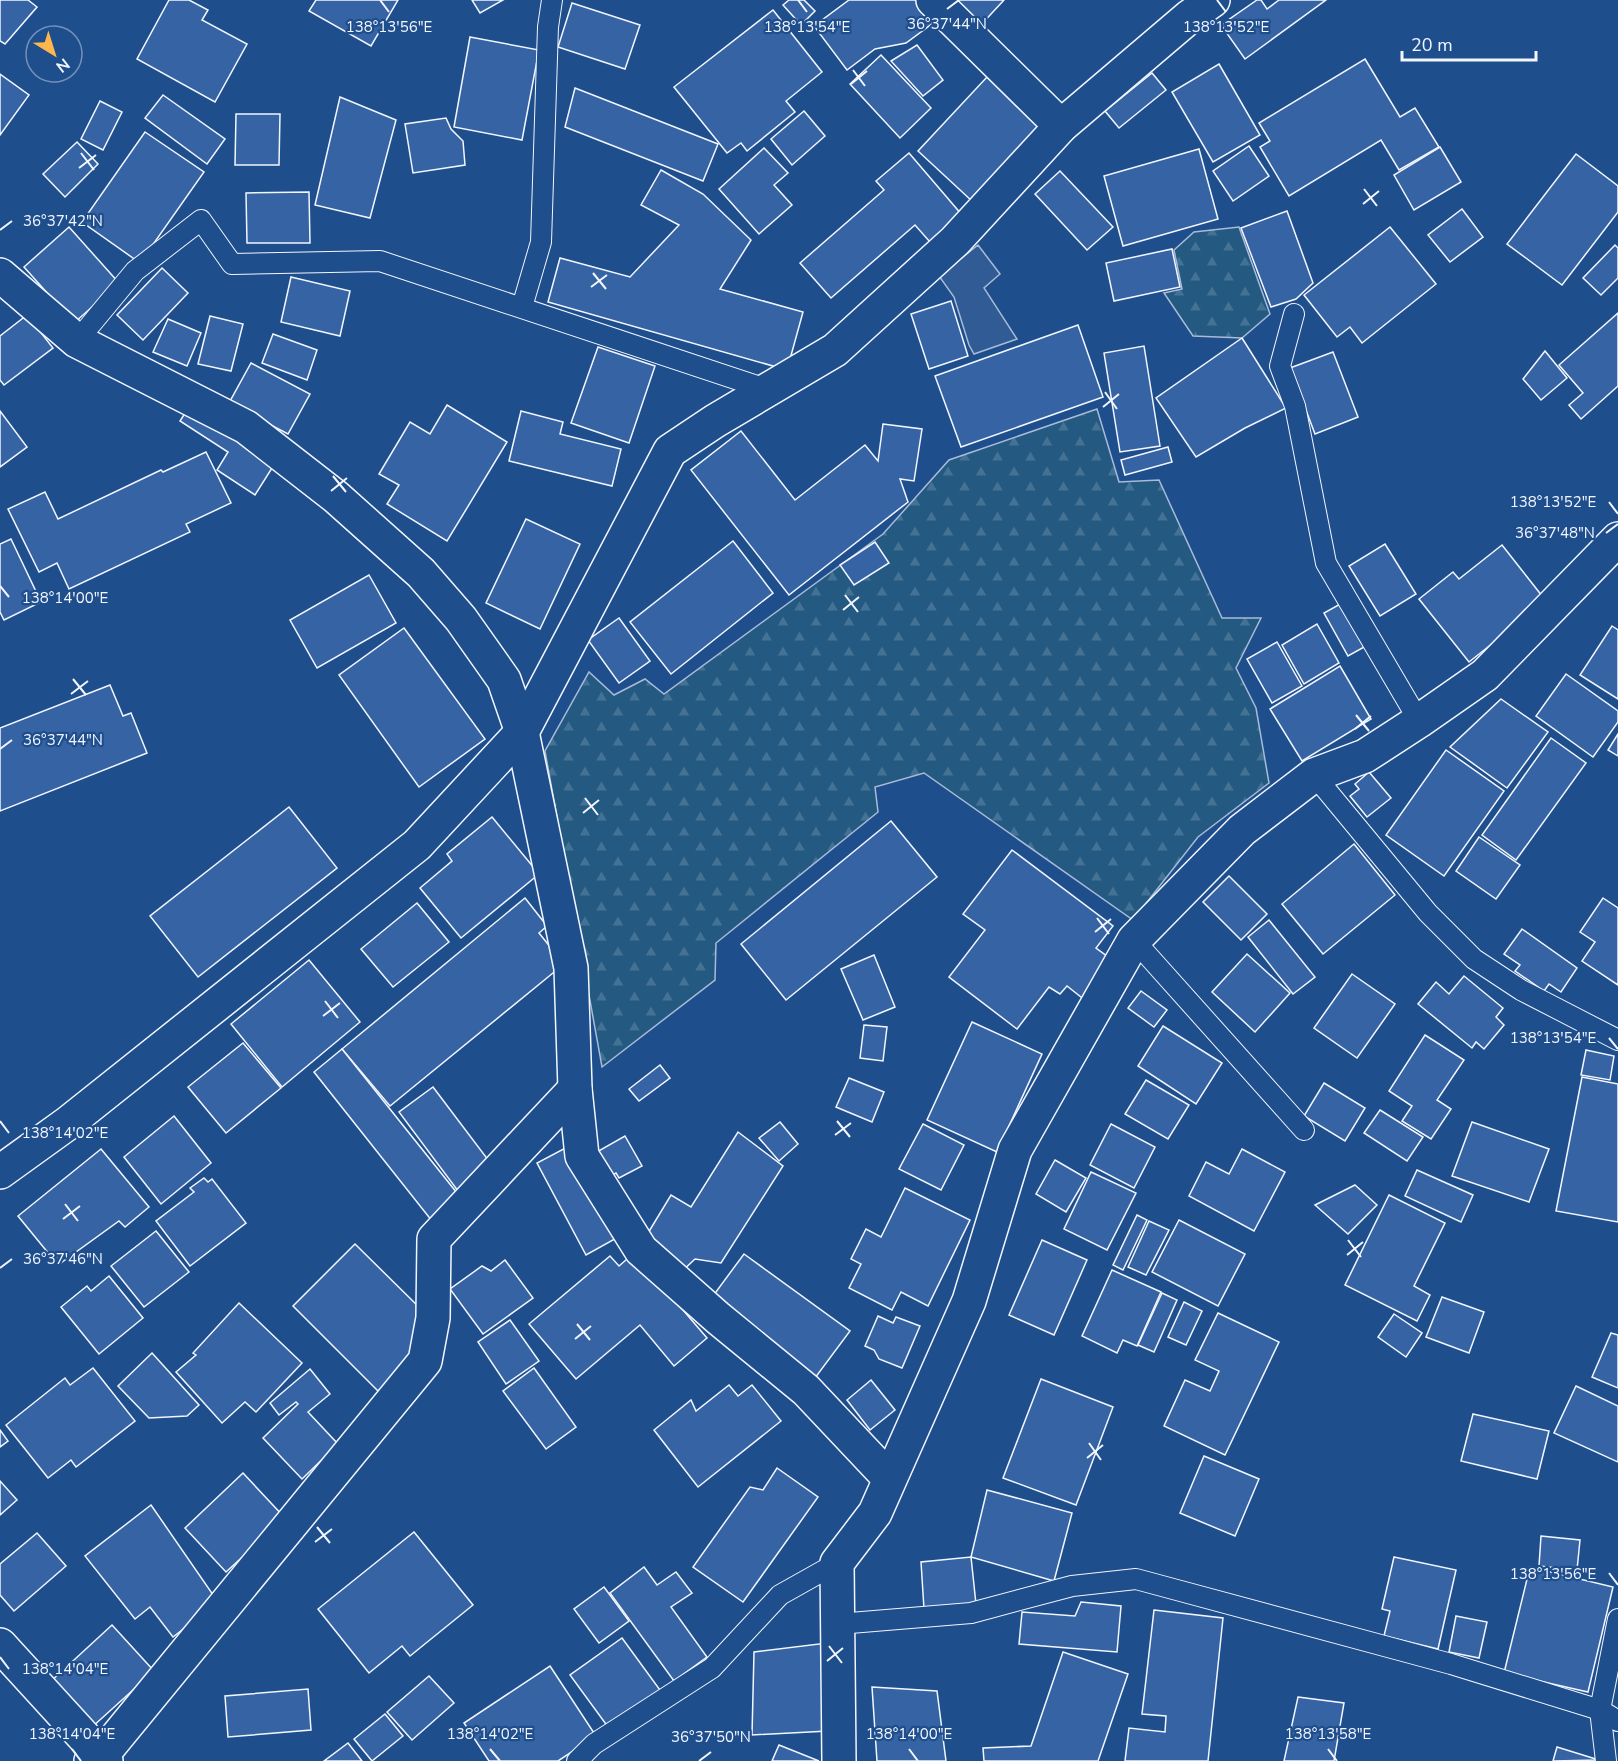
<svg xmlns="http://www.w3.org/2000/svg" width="1618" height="1761" font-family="'Nunito Sans',sans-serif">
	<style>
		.forest { fill: url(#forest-firs); stroke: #a8bbd7; stroke-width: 1.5 }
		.parking { fill: #305b95; stroke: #a8bbd7; stroke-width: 1.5 }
		.building { fill: #3563a3; stroke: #f2f6ff; stroke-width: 1.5 }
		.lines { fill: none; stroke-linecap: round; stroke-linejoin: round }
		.lane-casing { stroke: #f2f6ff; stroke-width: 22 }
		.street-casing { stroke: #f2f6ff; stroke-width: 36 }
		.lane { stroke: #1f4e8c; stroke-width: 20 }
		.street { stroke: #1f4e8c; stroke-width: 33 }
		.ticks { fill: none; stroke: #f2f6ff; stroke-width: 2 }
		.ticks-label { font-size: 15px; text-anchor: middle; fill: #f2f6ff; stroke: #1f4e8c; stroke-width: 4.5; stroke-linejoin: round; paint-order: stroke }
	</style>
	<defs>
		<pattern id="forest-firs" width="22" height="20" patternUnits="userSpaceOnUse" patternTransform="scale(1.5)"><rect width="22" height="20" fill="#245a82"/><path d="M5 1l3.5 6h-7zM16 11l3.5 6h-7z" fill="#447295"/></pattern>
	</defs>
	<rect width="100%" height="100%" fill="#1f4e8c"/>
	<!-- forest -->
	<g class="forest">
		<path d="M1239,227L1270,314L1242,338L1193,336L1164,293L1182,289L1174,250L1194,232Z"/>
		<path d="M1097,409L1119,482L1159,480L1222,618H1261L1236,668L1256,708L1269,783L1198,837L1133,920L924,773L875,787L878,812L716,943L715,980L602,1067L545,751L589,672L614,695L645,679L664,694L883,534L949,460Z"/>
	</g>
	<!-- parking -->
	<path class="parking" d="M978,245L1000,274L984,288L1017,339L974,354L969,345L954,297L939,276Z"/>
	<!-- building -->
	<g class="building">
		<path d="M0,0H28L37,7L5,44L0,41Z"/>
		<path d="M169,0H189L208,10L202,20L247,44L215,102L137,59Z"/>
		<path d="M316,0H398L371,46L309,11Z"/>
		<path d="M472,0H503L480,13Z"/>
		<path d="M789,0H804L815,11L801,25L783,5Z"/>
		<path d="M849,0H916L933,23L906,43L875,49L847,70L814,26Z"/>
		<path d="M949,0H1004L979,27Z"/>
		<path d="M1257,0H1261L1267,9L1279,0H1326L1245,59L1221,25Z"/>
		<path d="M572,3L640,25L625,69L558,47Z"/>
		<path d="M773,10L822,72L786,101L795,112L747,151L741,143L727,153L674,87Z"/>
		<path d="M470,37L539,50L522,140L454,127Z"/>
		<path d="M917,45L943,80L923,96L891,61Z"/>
		<path d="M881,55L931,108L900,138L850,84Z"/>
		<path d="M1365,59L1400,117L1415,108L1439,147L1399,170L1381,140L1289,196L1260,147L1270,141L1259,123Z"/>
		<path d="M1219,64L1260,135L1213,162L1172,92Z"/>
		<path d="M1152,73L1166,90L1119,128L1105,111Z"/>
		<path d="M0,74L29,95L0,135Z"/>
		<path d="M987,77L1042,128L973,202L918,151Z"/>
		<path d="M575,88L718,144L703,181L565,127Z"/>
		<path d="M163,95L225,139L207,164L145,118Z"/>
		<path d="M340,97L396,120L370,218L315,205Z"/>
		<path d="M100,101L122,112L103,150L81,139Z"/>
		<path d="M804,111L825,136L792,165L771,139Z"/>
		<path d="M236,114H280L279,165H235Z"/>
		<path d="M446,118L451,129L463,141L465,165L413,173L405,124Z"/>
		<path d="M145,132L204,172L140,263L82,222Z"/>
		<path d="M77,142L98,164L65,197L43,174Z"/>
		<path d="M1249,146L1269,176L1233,201L1213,171Z"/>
		<path d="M1440,147L1461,182L1414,210L1394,175Z"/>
		<path d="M764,148L788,173L774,185L792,205L759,234L719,189Z"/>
		<path d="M1199,149L1218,219L1123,246L1104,176Z"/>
		<path d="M909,153L962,215L930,242L915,225L831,298L800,263L884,190L876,181Z"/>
		<path d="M1576,154L1618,186V212L1562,285L1507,244Z"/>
		<path d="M661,170L703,194L751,240L720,289L803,312L787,370L548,302L560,258L630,277L679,225L641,205Z"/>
		<path d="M1060,171L1113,227L1087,250L1035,194Z"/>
		<path d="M309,192L310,243H247L246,193Z"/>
		<path d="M1462,209L1483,237L1450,262L1428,235Z"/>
		<path d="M1287,211L1313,283L1296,299L1271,307L1241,228Z"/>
		<path d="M69,227L119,283L74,323L24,267Z"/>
		<path d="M1390,227L1436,284L1362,343L1350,327L1337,337L1304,295Z"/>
		<path d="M1615,245L1618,248V278L1601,295L1583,278Z"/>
		<path d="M1172,249L1180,287L1114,301L1106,263Z"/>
		<path d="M162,268L188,293L143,340L117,315Z"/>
		<path d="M291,277L350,291L340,336L281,322Z"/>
		<path d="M951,301L968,356L929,369L911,314Z"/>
		<path d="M1618,313V386L1581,419L1569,405L1583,393L1559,365Z"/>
		<path d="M27,315L53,348L4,385L0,380V336Z"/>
		<path d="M210,316L243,324L231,371L198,364Z"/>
		<path d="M168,319L201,333L187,366L153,352Z"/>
		<path d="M1078,325L1103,397L961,447L935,376Z"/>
		<path d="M273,334L317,350L307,380L262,363Z"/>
		<path d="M1242,338L1286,408L1245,428L1196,457L1156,398Z"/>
		<path d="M1144,346L1160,446L1120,452L1104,353Z"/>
		<path d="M598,347L655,366L629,443L571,423Z"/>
		<path d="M1545,351L1567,378L1541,400L1523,379Z"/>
		<path d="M1333,352L1358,417L1315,434L1290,368Z"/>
		<path d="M251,363L310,394L288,434L229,403Z"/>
		<path d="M192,402L279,457L255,495L217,470L228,452L180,421Z"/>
		<path d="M447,405L507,442L447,541L387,504L399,485L379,474L410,422L430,434Z"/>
		<path d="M0,411L27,447L0,467Z"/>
		<path d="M521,411L563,422L560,434L621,449L612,486L509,461Z"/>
		<path d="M883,424L922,429L914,481L900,479L908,502L789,595L691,470L741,431L795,500L865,445L878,461Z"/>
		<path d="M1168,447L1172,462L1125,475L1121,460Z"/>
		<path d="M206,452L231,503L186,524L190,532L69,589L57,563L39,572L8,509L45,492L58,519L161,470L163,472Z"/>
		<path d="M526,519L580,544L540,629L486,603Z"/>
		<path d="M11,539L41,602L4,620L0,612V544Z"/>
		<path d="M733,541L773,593L671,674L630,622Z"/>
		<path d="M875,542L889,563L854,585L840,565Z"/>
		<path d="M1385,544L1416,594L1380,616L1349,566Z"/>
		<path d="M1502,545L1546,601L1469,662L1419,599L1453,572L1459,579Z"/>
		<path d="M369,575L396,623L317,668L290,620Z"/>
		<path d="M1342,603L1366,646L1348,656L1324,613Z"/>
		<path d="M619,618L650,661L619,683L588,640Z"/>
		<path d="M1317,624L1339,663L1304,684L1282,645Z"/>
		<path d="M1612,626L1618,630V699L1580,675Z"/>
		<path d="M404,628L485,739L419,787L339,675Z"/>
		<path d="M1277,642L1302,686L1272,703L1247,659Z"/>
		<path d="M1340,666L1371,719L1302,761L1270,709Z"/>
		<path d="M1566,674L1618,711V722L1593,757L1536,716Z"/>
		<path d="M110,685L123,716L131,713L147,753L0,811V728Z"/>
		<path d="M1501,699L1548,732L1507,788L1450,747Z"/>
		<path d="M1618,734V756L1608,750Z"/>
		<path d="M1551,738L1586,763L1516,860L1482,835Z"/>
		<path d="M1446,750L1504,791L1444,876L1386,835Z"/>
		<path d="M1369,772L1391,798L1367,817L1350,796L1359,789L1355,784Z"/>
		<path d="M289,807L337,868L198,977L150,916Z"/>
		<path d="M492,817L539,874L461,938L420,888L452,861L447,854Z"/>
		<path d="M891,821L937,877L786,1000L741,944Z"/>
		<path d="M1479,837L1520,865L1496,899L1456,871Z"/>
		<path d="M1354,844L1395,895L1323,954L1282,904Z"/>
		<path d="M1012,850L1113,926L1096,948L1115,962L1086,1001L1067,986L1060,994L1049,987L1017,1029L949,977L985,930L963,914Z"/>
		<path d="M1229,876L1267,914L1241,940L1203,902Z"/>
		<path d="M525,898L547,926L539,933L564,964L390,1106L342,1049Z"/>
		<path d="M1603,898L1618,908V985L1582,961L1595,942L1580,932Z"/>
		<path d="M417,903L449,942L393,987L361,949Z"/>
		<path d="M1269,920L1315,977L1293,994L1248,937Z"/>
		<path d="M1522,929L1577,968L1561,992L1549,984L1544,991L1515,971L1520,965L1504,954Z"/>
		<path d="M1247,954L1290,993L1255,1032L1212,992Z"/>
		<path d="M874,955L895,1007L863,1020L841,969Z"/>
		<path d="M309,960L360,1022L282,1087L231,1024Z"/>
		<path d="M1352,974L1395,1004L1357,1058L1314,1028Z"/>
		<path d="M1464,976L1503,1008L1496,1017L1504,1025L1484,1049L1476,1042L1472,1048L1418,1004L1436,982L1449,994Z"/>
		<path d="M1141,991L1167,1010L1154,1027L1128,1008Z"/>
		<path d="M972,1022L1042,1054L997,1152L927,1120Z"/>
		<path d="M864,1025L887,1027L883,1061L860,1058Z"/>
		<path d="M1163,1026L1222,1063L1196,1104L1138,1066Z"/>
		<path d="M1425,1035L1464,1060L1437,1100L1451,1109L1431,1139L1402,1121L1412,1106L1389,1091Z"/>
		<path d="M243,1043L281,1088L226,1133L188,1087Z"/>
		<path d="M342,1049L461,1198L432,1221L314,1072Z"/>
		<path d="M1586,1050L1614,1056L1610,1080L1581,1075Z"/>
		<path d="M660,1065L670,1078L639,1101L629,1089Z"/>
		<path d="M1582,1077L1618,1084V1222L1556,1211Z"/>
		<path d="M849,1078L884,1092L872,1122L836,1107Z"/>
		<path d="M1146,1080L1189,1105L1168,1139L1125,1114Z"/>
		<path d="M1324,1083L1365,1108L1345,1141L1304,1116Z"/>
		<path d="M433,1087L495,1169L461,1195L399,1112Z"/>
		<path d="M1380,1110L1423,1137L1407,1161L1364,1133Z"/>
		<path d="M174,1116L211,1163L161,1204L124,1157Z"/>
		<path d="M780,1122L798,1144L779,1161L759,1138Z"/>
		<path d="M1472,1122L1549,1149L1529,1202L1452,1176Z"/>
		<path d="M923,1124L964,1145L941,1190L899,1169Z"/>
		<path d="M1111,1124L1155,1147L1134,1188L1090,1165Z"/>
		<path d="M738,1132L783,1166L721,1263L695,1259L678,1275L645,1238L671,1195L691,1207Z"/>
		<path d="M625,1136L642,1166L619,1178L616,1173L609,1177L595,1153Z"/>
		<path d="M573,1144L622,1235L586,1255L537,1163Z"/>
		<path d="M101,1149L149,1207L125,1227L119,1221L58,1265L18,1216Z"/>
		<path d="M1242,1149L1285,1172L1254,1231L1189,1196L1206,1162L1229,1174Z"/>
		<path d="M1055,1160L1086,1178L1066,1212L1036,1194Z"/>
		<path d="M1417,1170L1473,1195L1461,1222L1405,1196Z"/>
		<path d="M1091,1172L1136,1193L1107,1250L1064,1229Z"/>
		<path d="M204,1178L208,1182L212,1179L246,1223L190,1266L156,1221L194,1192L190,1188Z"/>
		<path d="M1355,1185L1377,1205L1348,1234L1315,1205Z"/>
		<path d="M905,1188L970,1220L928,1306L901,1292L892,1310L849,1288L861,1264L851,1259L866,1229L881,1237Z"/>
		<path d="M1389,1195L1445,1223L1414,1286L1430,1295L1417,1321L1345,1285Z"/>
		<path d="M1137,1215L1147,1220L1123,1270L1113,1265Z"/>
		<path d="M1179,1220L1245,1254L1218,1306L1152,1272Z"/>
		<path d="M1149,1221L1169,1230L1146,1275L1128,1267Z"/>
		<path d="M156,1231L189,1272L144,1307L111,1266Z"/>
		<path d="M1042,1240L1087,1260L1054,1335L1009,1315Z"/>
		<path d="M355,1244L426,1314L421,1353L381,1394L293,1306Z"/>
		<path d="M634,1253L707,1338L674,1366L640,1325L576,1379L529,1324L610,1256L619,1266Z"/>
		<path d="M744,1254L850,1331L815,1378L710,1300Z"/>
		<path d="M505,1260L533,1298L483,1334L450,1289L482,1266L491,1271Z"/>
		<path d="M1112,1270L1161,1292L1137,1346L1123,1340L1117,1353L1082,1336Z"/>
		<path d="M109,1276L143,1318L99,1354L61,1307L87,1286L91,1291Z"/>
		<path d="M1162,1293L1177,1300L1154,1352L1138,1345Z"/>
		<path d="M1442,1297L1484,1312L1469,1353L1426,1337Z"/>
		<path d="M1184,1302L1202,1311L1186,1345L1168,1337Z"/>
		<path d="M239,1303L302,1363L256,1412L245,1402L222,1423L176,1372L196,1355L193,1353Z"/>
		<path d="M1218,1313L1279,1342L1225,1455L1164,1426L1185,1380L1210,1391L1219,1371L1195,1360Z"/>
		<path d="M1394,1314L1422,1333L1406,1357L1378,1337Z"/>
		<path d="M878,1316L893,1323L896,1317L920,1326L902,1368L879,1359L874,1350L865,1346Z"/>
		<path d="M510,1320L539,1361L506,1384L478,1342Z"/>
		<path d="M1611,1333L1618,1335V1388L1592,1377Z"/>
		<path d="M152,1353L199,1405L187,1416L149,1418L118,1386Z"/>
		<path d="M93,1368L135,1421L76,1467L71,1460L48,1478L6,1425L65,1378L70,1385Z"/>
		<path d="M534,1368L576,1427L546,1449L503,1391Z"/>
		<path d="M310,1369L330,1394L308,1412L338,1444L302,1479L263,1438L298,1404L296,1402L279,1415L270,1403Z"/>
		<path d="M1041,1379L1113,1407L1076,1505L1003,1478Z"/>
		<path d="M871,1380L895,1410L870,1430L847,1400Z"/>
		<path d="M729,1385L738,1396L752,1385L781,1421L698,1487L654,1430L691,1400L696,1411Z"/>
		<path d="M1576,1386L1618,1406V1462L1554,1433Z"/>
		<path d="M1473,1414L1549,1431L1537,1479L1461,1461Z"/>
		<path d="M0,1430L8,1441L0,1447Z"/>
		<path d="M1204,1456L1259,1479L1235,1536L1180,1513Z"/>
		<path d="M777,1468L818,1497L743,1602L693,1567L750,1487L763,1490Z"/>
		<path d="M243,1473L285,1518L226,1572L185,1528Z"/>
		<path d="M0,1481L17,1500L0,1515Z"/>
		<path d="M987,1490L1072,1513L1054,1581L971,1557Z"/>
		<path d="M151,1505L218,1602L173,1637L150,1607L135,1619L85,1556Z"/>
		<path d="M414,1532L473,1605L410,1656L402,1646L369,1673L318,1609Z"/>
		<path d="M37,1533L66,1566L14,1611L0,1595V1564Z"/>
		<path d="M1541,1536L1580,1540L1577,1570L1539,1566Z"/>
		<path d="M971,1557L976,1604L924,1609L921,1562Z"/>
		<path d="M1394,1557L1456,1570L1438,1649L1384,1636L1390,1611L1382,1609Z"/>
		<path d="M644,1567L657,1585L676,1572L692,1593L671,1607L707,1657L674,1681L610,1593Z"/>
		<path d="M1530,1567L1613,1587L1588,1692L1504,1673Z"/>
		<path d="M604,1587L629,1621L599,1643L574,1609Z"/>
		<path d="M1081,1602L1121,1606L1117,1652L1019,1644L1022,1612L1075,1616Z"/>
		<path d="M1154,1610L1223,1618L1208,1761H1125L1129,1728L1165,1732L1166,1716L1142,1714Z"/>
		<path d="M1456,1616L1487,1622L1479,1658L1449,1652Z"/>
		<path d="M112,1625L154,1671L91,1728L49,1683Z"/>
		<path d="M622,1638L660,1690L608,1727L570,1675Z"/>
		<path d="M827,1643L828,1731L752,1735L754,1652Z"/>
		<path d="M1063,1652L1128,1674L1098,1761H984L983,1748L1031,1746Z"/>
		<path d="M550,1666L596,1736L558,1761H489L464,1723Z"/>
		<path d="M429,1676L454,1703L412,1740L387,1712Z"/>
		<path d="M872,1687L937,1691L946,1761H877Z"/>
		<path d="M308,1689L311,1730L228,1737L225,1696Z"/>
		<path d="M1298,1697L1344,1703L1334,1761H1284Z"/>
		<path d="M385,1714L403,1736L372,1761L354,1739Z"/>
		<path d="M348,1743L362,1761H324Z"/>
		<path d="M779,1745L819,1761H772Z"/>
		<path d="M1557,1747L1599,1760L1553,1761Z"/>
	</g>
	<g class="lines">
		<defs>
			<g id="lane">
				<path d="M522,307L541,242L548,27L552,0"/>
				<path d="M1294,314L1280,366L1295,406L1326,563L1419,721"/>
				<path d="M77,341L135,271L201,220L232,264L380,261L769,390"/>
				<path d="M1314,775L1428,913L1474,959L1521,990L1618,1040"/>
				<path d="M1134,940L1304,1130"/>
				<path d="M838,1624L971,1613L1072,1586L1136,1579L1451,1664L1600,1710L1618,1721"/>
				<path d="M577,1761L594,1744L712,1668L780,1595L837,1563"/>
				<path d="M1606,1761L1600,1710L1618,1619"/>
			</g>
			<g id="street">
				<path d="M933,0L1061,126"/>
				<path d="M0,275L77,341L246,427L336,497L421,573L461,619L504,680L522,732L571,968L575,1089L582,1156L641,1250L718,1318L806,1390L889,1478"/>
				<path d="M0,1172L68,1123L417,845L522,732L670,451L715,421L835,350L955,241L1061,126L1189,17L1213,0"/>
				<path d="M0,1645L106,1761"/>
				<path d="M91,1761L102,1755L425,1361L433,1318L434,1239L575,1089"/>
				<path d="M839,1761L837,1563L875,1513L969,1301L1015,1150L1134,940L1242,830L1314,775L1365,756L1419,721L1485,675L1618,539"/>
			</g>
		</defs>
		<!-- lane casing -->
		<use href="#lane" class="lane-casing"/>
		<!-- street casing -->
		<use href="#street" class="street-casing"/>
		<!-- lane -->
		<use href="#lane" class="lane"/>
		<!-- street -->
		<use href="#street" class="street"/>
	</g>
	<!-- ticks -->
	<path class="ticks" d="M380,0L389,12M798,0L807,12M1217,0L1226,12M947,9L959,0M853,70L865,86M851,84L867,71M81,153L94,170M79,168L96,155M1364,189L1377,206M1363,204L1379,191M0,230L12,221M593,273L606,289M591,287L607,275M1105,392L1117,409M1103,407L1119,394M333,476L346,492M331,491L347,478M1609,502L1618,514M1606,533L1618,524M0,586L9,597M845,595L858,612M843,610L859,597M73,679L86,695M71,694L88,681M1356,715L1369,731M1355,729L1371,716M0,749L12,740M585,798L598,815M583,813L599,800M1097,918L1109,934M1095,932L1111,919M325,1001L338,1018M323,1016L340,1003M1609,1038L1618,1049M0,1121L9,1133M837,1121L850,1137M835,1135L851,1123M65,1204L78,1221M63,1219L80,1206M1348,1240L1361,1257M1347,1255L1363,1242M0,1268L12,1259M577,1324L590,1340M575,1339L591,1326M1089,1443L1101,1460M1087,1458L1103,1445M317,1527L330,1543M315,1542L332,1529M1609,1573L1618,1585M829,1646L842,1663M0,1657L9,1669M827,1661L843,1648M72,1749L81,1761M490,1749L500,1761M909,1749L918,1761M1328,1749L1337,1761M699,1761L711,1752"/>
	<g class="ticks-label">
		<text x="947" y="29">36°37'44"N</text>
		<text x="389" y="32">138°13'56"E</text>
		<text x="807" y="32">138°13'54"E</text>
		<text x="1226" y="32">138°13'52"E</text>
		<text x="63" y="226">36°37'42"N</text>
		<text x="1553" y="507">138°13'52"E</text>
		<text x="1555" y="538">36°37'48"N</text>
		<text x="65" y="603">138°14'00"E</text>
		<text x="63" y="745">36°37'44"N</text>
		<text x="1553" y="1043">138°13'54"E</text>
		<text x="65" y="1138">138°14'02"E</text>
		<text x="63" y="1264">36°37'46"N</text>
		<text x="1553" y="1579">138°13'56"E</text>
		<text x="65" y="1674">138°14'04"E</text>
		<text x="72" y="1739">138°14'04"E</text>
		<text x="490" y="1739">138°14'02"E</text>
		<text x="909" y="1739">138°14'00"E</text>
		<text x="1328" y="1739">138°13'58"E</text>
		<text x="711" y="1742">36°37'50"N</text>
	</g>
	<!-- north arrow -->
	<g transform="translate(54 54) rotate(142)"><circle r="28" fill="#1f4e8c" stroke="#7391ba" stroke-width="1.5"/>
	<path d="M0-4.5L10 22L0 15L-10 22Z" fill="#ffb74d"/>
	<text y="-9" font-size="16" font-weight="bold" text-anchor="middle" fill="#f2f6ff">N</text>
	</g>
	<!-- scale -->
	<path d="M1402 51v9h134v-9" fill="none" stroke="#f2f6ff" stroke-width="3"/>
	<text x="1411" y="51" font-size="18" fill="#f2f6ff" stroke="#1f4e8c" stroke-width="4.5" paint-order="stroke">20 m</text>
</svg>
